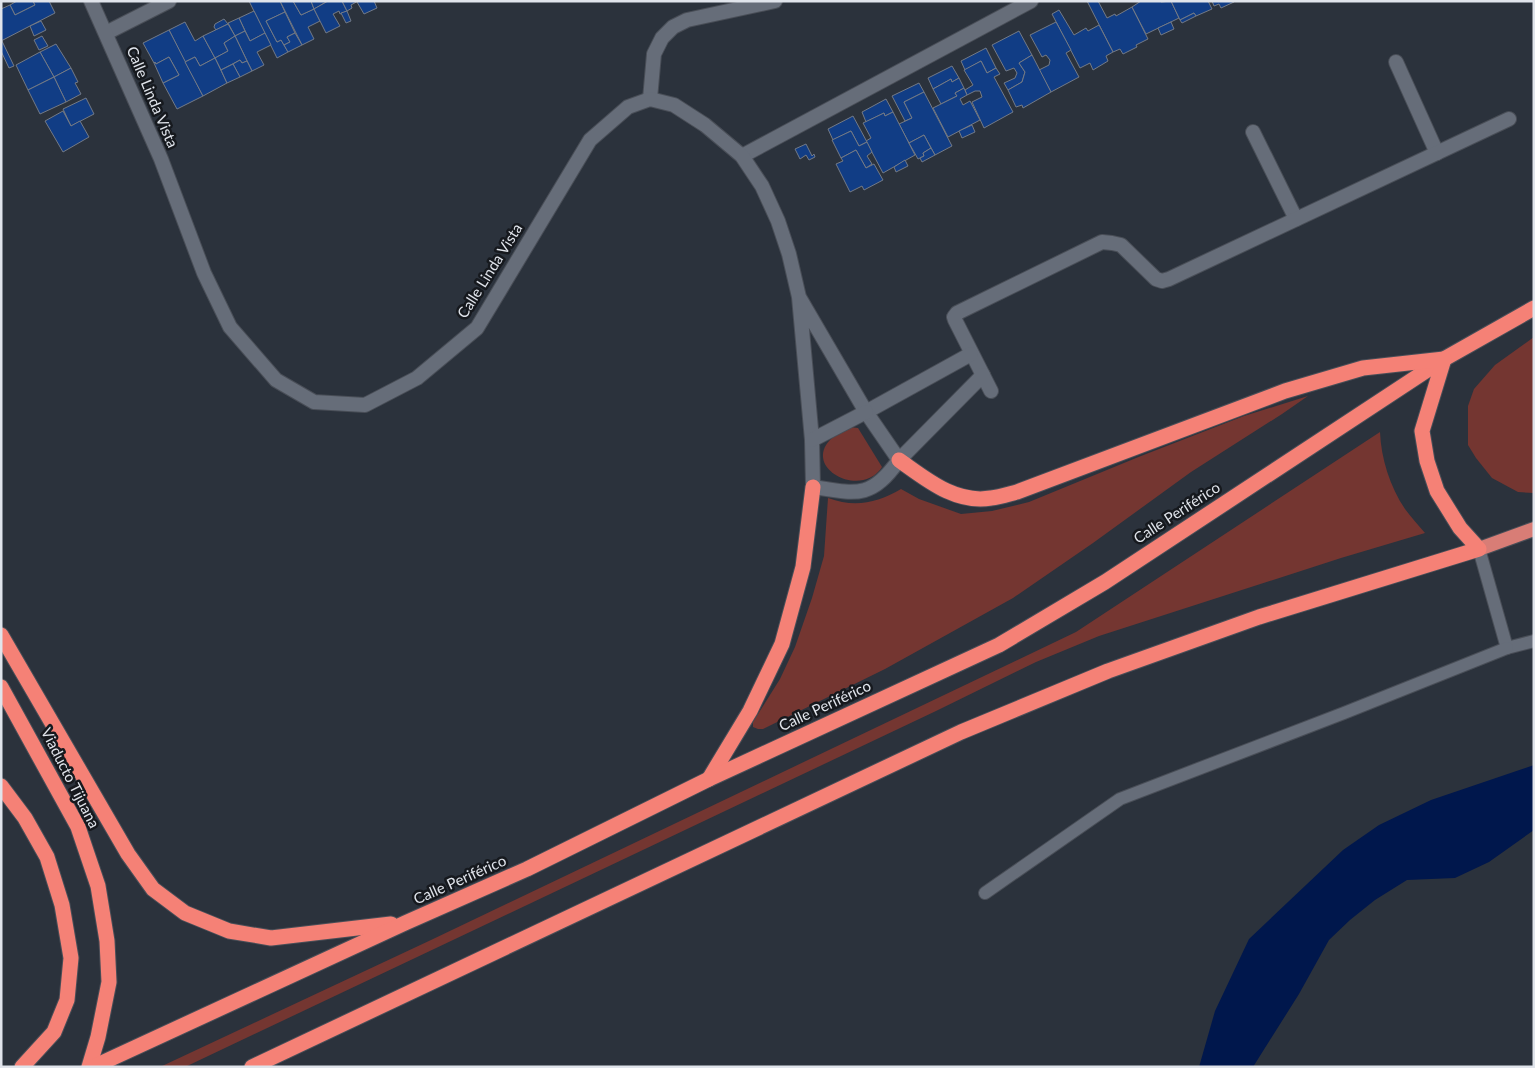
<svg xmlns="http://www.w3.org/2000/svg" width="1535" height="1068" font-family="Lato,sans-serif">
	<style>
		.green { fill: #743631 }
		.water { fill: #00174c }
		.building { fill: #113d85; stroke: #737a86 }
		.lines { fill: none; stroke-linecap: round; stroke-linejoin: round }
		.service-casing { stroke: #494e57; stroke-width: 14 }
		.minor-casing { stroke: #494e57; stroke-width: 16 }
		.tertiary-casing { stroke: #494e57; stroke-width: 16 }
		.trunk-casing { stroke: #494e57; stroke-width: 16 }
		.motorway-casing { stroke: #494e57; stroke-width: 17 }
		.service { stroke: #666d79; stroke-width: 12 }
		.minor { stroke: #666d79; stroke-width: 14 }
		.tertiary { stroke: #666d79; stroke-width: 14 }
		.trunk { stroke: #d87d76; stroke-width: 14 }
		.motorway { stroke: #f58176; stroke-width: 15 }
		.labels { text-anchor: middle; stroke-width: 5; stroke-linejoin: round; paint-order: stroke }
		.street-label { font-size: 15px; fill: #e0e4eb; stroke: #16191e }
	</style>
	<rect width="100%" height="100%" fill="#2b323c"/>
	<!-- green -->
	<g class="green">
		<path d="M1534,337V493L1518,492L1492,478L1476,458L1468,445V406L1474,389L1495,365Z"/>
		<path d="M1308,396L1282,414L1191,472L1093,543L1013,598L885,669L763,729H758L753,727V722L780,679L795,647L812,598L824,556L828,498C855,508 877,503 901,489L919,499L961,514L992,511L1029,502L1141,456L1244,416Z"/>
		<path d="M849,427L858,428L882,467C858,504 784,458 849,427Z"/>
		<path d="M1380,432C1381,458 1390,487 1405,509C1411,517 1418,525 1425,533L1341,558L1099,636L1036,662L936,711L185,1067H160L431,940L1076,632Z"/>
	</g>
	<!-- water -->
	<path class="water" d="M1534,765V830L1489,862L1455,878L1407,880L1375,900L1350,920L1329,940L1299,994L1253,1067H1199L1215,1011L1249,939L1343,850L1379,825L1431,800Z"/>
	<!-- building -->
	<g class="building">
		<path d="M17,1H33L35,5L15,15L10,5Z"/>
		<path d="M33,1H49L55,13L1,41V9L10,5L15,15L35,5Z"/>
		<path d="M249,1H280L285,12L266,21L277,42L281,40L288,52L277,58Z"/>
		<path d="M280,1H293L301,15L314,9L320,21L308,27L314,39L302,45Z"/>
		<path d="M293,1H311L314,9L301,15Z"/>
		<path d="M311,1H328L314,9Z"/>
		<path d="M328,1H342L347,11L340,14L339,11L333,14L340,26L326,33L314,9Z"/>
		<path d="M342,1H358L351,5L352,8L347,11Z"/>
		<path d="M358,1H374L377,8L364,14L357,2Z"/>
		<path d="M1087,1H1098L1107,18L1115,14L1116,16L1132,7L1148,39L1136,45L1137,47L1123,54L1120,49L1113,52Z"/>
		<path d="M1141,1H1160L1161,2L1171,1L1179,18L1146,34L1132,7Z"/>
		<path d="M1171,1H1208L1212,9L1196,16L1194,13L1180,20Z"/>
		<path d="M1212,1H1234V2L1221,8L1219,4L1214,6Z"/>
		<path d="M1059,10L1074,35L1086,28L1088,31L1099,25L1113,52L1106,56L1108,61L1093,70L1090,63L1080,68L1052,14Z"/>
		<path d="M254,11L265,33L250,41L239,18Z"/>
		<path d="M347,11L351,21L346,23L341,13Z"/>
		<path d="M285,12L295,33L287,37L290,42L284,45L281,40L277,42L266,21Z"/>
		<path d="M1194,13L1196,16L1182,23L1180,20Z"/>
		<path d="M239,18L245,31L235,36L228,23Z"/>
		<path d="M224,19L228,24L216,30L214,27L215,24Z"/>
		<path d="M41,21L46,30L34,36L30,26Z"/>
		<path d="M185,22L195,41L203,36L215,58L200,66L195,57L185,62L169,30Z"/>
		<path d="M1056,22L1071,50L1066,53L1079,77L1051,92L1039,70L1049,65L1050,60L1046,55L1042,57L1030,35Z"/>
		<path d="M1171,22L1174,29L1161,35L1158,28Z"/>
		<path d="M228,24L235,36L224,43L228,51L215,58L203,36Z"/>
		<path d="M169,30L203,96L177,109L163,83L179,75L169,57L156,64L155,62L154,63L143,43Z"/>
		<path d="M245,31L250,41L265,33L271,45L257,52L264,65L252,71L235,36Z"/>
		<path d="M1019,31L1032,55L1019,63L1025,72L1022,82L1008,90L1004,83L1015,78L1017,73L1014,68L1006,71L992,45Z"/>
		<path d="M295,33L302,45L288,52L284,45L290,42L287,37Z"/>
		<path d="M42,36L48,46L39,50L34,40Z"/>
		<path d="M235,36L247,61L242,63L240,60L221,70L215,58L228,51L224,43Z"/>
		<path d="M1,41H2L14,66L9,68L1,51Z"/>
		<path d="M56,44L71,68L54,77L40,52Z"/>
		<path d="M986,48L996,68L987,73L981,61L965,70L961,61Z"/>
		<path d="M40,52L54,77L28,90L16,65Z"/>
		<path d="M1032,55L1051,92L1023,108L1022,105L1016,107L1008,90L1022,82L1025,72L1019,63Z"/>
		<path d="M169,57L179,75L163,83L154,63L155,62L156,64Z"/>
		<path d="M195,57L200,66L215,58L227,83L203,96L185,62Z"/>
		<path d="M240,60L242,63L247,61L252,71L240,77L233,64Z"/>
		<path d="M981,61L987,73L996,68L1000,74L994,77L1013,112L984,128L972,102L982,97L980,91H975L967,95L965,90L973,85L964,70Z"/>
		<path d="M233,64L240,77L227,83L221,70Z"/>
		<path d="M952,66L959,78L952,82L951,79L933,89L928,78Z"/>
		<path d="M71,68L78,82L75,83L81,94L66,102L54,77Z"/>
		<path d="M54,77L66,102L40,114L28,90Z"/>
		<path d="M959,78L964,88L955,93L957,96L941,104L933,89L951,79L952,82Z"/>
		<path d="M919,83L924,92L904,102L912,118L905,121L892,96Z"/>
		<path d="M964,88L967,95L960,99L963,105L970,101L980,120L948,137L933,108L957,96L955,93Z"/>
		<path d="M924,92L952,146L935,155L924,135L909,143L899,124L912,118L904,102Z"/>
		<path d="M86,98L94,114L71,126L63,109Z"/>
		<path d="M886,99L893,112L885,116L884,113L866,122L862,112Z"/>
		<path d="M63,111L71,126L80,121L89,137L63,152L45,121Z"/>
		<path d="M893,112L915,155L883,173L866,141L871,138L863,123L884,113L885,116Z"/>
		<path d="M853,116L867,142L859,146L851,131L833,140L828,129Z"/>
		<path d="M972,125L975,132L962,138L959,131Z"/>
		<path d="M851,131L859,146L867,142L872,152L867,156L872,164L866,168L856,150L841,158L832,140Z"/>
		<path d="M924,135L931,148L923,153L924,156L918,159L909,143Z"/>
		<path d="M806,144L812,156L814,154L815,157L809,160L806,155L800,159L795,149Z"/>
		<path d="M931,148L935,155L922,162L920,158L924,156L923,153Z"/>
		<path d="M856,150L866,168L874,164L883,180L864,190L862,186L850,192L836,164L843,161L841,158Z"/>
		<path d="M905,160L908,166L896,172L894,167Z"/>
	</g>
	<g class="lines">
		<defs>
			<g id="service">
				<path d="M1479,549L1507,648L1534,641"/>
				<path d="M985,893L1120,799L1344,713L1507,648"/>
			</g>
			<g id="minor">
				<path d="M106,33L169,1"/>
				<path d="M1396,62L1437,153"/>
				<path d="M650,99L654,54L662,38L673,27L687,20L775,1"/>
				<path d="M1253,132L1296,219"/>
				<path d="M742,156L1031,1"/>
				<path d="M991,391L955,320L954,317L957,313L1102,242L1112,243L1121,245L1156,279L1162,281L1169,279L1509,119"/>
				<path d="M866,412L971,354"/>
				<path d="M899,460L983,375"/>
			</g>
			<g id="tertiary">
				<path d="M91,1L161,159L204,273L230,327L276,380L314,402L365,405L417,378L477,328L590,140L628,107L650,99L674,105L705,125L742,156L762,186L778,221L789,254L799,297L812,440L813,487C857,494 871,499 899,460L866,412L799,297"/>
				<path d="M812,440L866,412"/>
			</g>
			<path id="trunk" d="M1479,549L1534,529"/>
			<g id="motorway">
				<path d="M1,635L128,854L153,889L185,913L229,931L271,938L391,924"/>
				<path d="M1,687L78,827L98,886L107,941L109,982L98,1037L89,1067"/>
				<path d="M709,779L750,711L782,644L803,567L813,487"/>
				<path d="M1,786L25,818L47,857L62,905L71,958L67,1000L54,1032L22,1067"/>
				<path d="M93,1067L405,923L527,869L709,779L999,645L1105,582L1444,359L1534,308"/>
				<path d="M252,1067L961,732L1108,671L1259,617L1479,549L1460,528L1437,491L1427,461L1422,431L1444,359L1363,368L1285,391L1017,492C1009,494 1000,497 991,498C955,504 926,479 899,460"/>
			</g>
		</defs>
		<!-- service casing -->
		<use href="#service" class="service-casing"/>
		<!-- minor casing -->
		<use href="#minor" class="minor-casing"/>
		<!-- tertiary casing -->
		<use href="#tertiary" class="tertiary-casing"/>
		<!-- trunk casing -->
		<use href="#trunk" class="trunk-casing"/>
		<!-- motorway casing -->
		<use href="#motorway" class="motorway-casing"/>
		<!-- service -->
		<use href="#service" class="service"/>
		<!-- minor -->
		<use href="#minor" class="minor"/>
		<!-- tertiary -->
		<use href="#tertiary" class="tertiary"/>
		<!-- trunk -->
		<use href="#trunk" class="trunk"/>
		<!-- motorway -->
		<use href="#motorway" class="motorway"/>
	</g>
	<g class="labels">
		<!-- street labels -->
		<g class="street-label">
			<text transform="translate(152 97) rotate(67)" y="5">Calle Linda Vista</text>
			<text transform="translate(490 271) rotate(-58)" y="5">Calle Linda Vista</text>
			<text transform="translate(1177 513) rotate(-33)" y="5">Calle Periférico</text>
			<text transform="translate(825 706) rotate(-25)" y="5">Calle Periférico</text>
			<text transform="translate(70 778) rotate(63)" y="5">Viaducto Tijuana</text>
			<text transform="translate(460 880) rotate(-24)" y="5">Calle Periférico</text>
		</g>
	</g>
	<!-- border -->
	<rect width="1535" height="1068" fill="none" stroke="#e0e4eb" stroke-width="5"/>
</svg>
